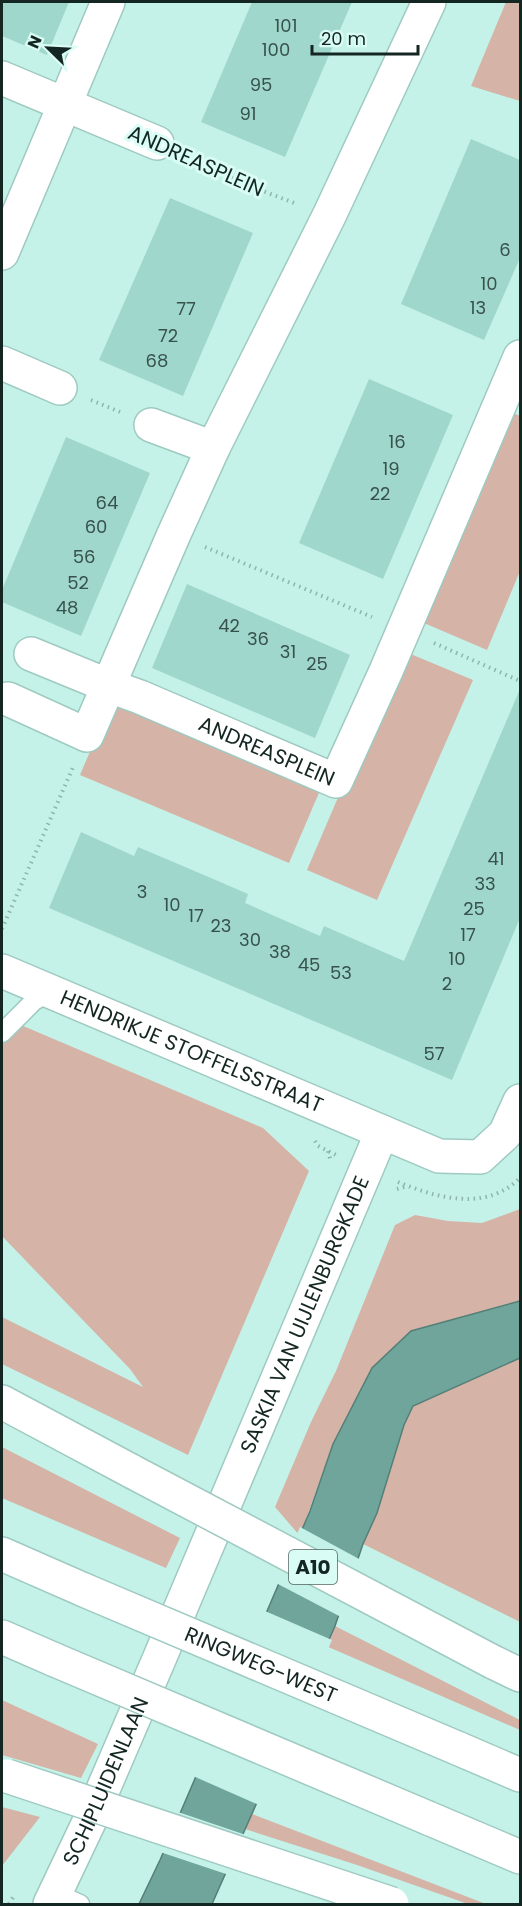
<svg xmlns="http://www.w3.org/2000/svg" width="522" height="1906" font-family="Poppins,sans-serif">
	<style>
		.green { fill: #d5b3a7 }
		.water { fill: #6fa59b; stroke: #547f77; stroke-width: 1.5 }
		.pier { fill: #c5f2e8 }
		.building { fill: #a0d7cc }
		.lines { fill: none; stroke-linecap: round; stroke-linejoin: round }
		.lane-casing { stroke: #9ecac1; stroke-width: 21 }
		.street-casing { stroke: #9ecac1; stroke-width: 36 }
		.highway-casing { stroke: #9ecac1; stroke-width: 36 }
		.path { stroke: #8fb4ab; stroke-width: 4; stroke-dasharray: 1.5 4.5; stroke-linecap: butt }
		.lane { stroke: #fff; stroke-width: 18 }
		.street { stroke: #fff; stroke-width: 33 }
		.highway { stroke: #fff; stroke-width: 33 }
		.highway-bridge-casing { stroke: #9ecac1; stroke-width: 36; stroke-linecap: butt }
		.highway-bridge { stroke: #fff; stroke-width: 33 }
		.labels { text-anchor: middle; stroke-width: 6; stroke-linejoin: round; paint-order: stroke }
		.number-label { font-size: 18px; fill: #37524c }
		.shield { fill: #d9fdf5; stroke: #4f6661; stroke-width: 1.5 }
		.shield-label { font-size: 20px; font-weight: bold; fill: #142622 }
		.street-label { font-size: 21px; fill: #142622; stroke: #d9fdf5 }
	</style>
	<rect width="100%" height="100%" fill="#c5f2e8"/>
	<!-- green -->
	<g class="green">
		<path d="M506,2H520V101L471,86Z"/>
		<path d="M507,410L520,416V571L487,650L417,620Z"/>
		<path d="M401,650L473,680L377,900L307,870Z"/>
		<path d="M112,700L321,788L289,863L80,775Z"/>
		<path d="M2,1017L263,1128L309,1171L188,1455L2,1364V1317L143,1387L130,1369L2,1236Z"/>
		<path d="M520,1209V1301L411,1331L372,1368L333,1444L300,1536L275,1507L311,1422L336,1371L395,1225L415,1215L448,1221L482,1223Z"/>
		<path d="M520,1358V1622L363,1544L377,1513L404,1425L414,1405Z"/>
		<path d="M2,1447L180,1538L166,1568L2,1498Z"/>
		<path d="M335,1626L520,1720V1730L326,1646Z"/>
		<path d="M2,1700L98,1744L81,1778L2,1755Z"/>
		<path d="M2,1807L40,1817L2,1866Z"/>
		<path d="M252,1814L486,1904H468L357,1865L245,1829Z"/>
	</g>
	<!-- water -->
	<path class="water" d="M520,1301V1358L413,1406L404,1425L377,1513L363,1544L335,1626L212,1904H139L160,1860L310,1511L333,1444L372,1368L411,1331Z"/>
	<!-- pier -->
	<g class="pier">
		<path d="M300,1527L361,1560L341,1617L276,1583Z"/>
		<path d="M265,1611L332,1640L259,1805L193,1776Z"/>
		<path d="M178,1812L246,1835L229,1875L160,1852Z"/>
	</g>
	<!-- building -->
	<g class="building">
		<path d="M2,2H69L47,55L2,36Z"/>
		<path d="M252,2H352L285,157L201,122Z"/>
		<path d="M471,139L520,160V258L484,340L401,304Z"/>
		<path d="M170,198L253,233L183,396L99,360Z"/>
		<path d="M369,379L453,415L383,579L299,543Z"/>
		<path d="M66,437L150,473L81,636L2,602V590Z"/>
		<path d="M187,584L350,655L315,738L152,668Z"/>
		<path d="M520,689V918L452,1080L49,908L81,832L134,856L138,847L218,881L248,894L245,903L320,936L324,926L404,961Z"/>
	</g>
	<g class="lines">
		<defs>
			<g id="lane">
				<path d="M2,1033L34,1001L50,992"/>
				<path d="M55,1893L80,1904"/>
			</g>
			<g id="street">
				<path d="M2,78L157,143"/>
				<path d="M2,253L108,2"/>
				<path d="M2,363L60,388"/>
				<path d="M151,425L213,448"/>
				<path id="s1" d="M31,654L109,686L140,697L336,781L386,671L520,357"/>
				<path d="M8,699L87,735L174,534L213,448L329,216L429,2"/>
				<path id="s2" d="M2,971L439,1156L480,1157L505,1134L520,1101"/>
				<path id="s3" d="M50,1904L89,1822L160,1657L382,1132"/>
			</g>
			<g id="highway">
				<path d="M2,1402L133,1472"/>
				<path d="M2,1554L84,1590"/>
				<path d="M2,1637L55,1660"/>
				<path d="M493,1662L520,1675"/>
				<path d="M457,1748L520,1775"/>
				<path d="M428,1818L520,1857"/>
			</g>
		</defs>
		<!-- lane casing -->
		<use href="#lane" class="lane-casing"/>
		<!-- street casing -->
		<use href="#street" class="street-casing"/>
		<!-- highway casing -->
		<use href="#highway" class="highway-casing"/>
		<!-- path -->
		<g class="path">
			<path d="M188,157L255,188L297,204"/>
			<path d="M91,400L120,412"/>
			<path d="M205,547L372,617"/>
			<path d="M434,643L520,681"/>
			<path d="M2,929L74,765"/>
			<path d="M315,1141L318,1146L336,1155"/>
			<path d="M328,1151L331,1162"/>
			<path d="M398,1182C437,1198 486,1212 520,1178"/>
			<path d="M397,1189L408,1186"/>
			<path d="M9,1904L15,1894"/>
		</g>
		<!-- lane -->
		<use href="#lane" class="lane"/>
		<!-- street -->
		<use href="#street" class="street"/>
		<!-- highway -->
		<use href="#highway" class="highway"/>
		<defs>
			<g id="highway-bridge">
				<path d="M133,1472L493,1662"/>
				<path id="s4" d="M84,1590L457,1748"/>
				<path d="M55,1660L428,1818"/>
				<path d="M7,1776L392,1904"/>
			</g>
		</defs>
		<!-- highway-bridge casing -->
		<use href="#highway-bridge" class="highway-bridge-casing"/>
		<!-- highway-bridge -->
		<use href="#highway-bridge" class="highway-bridge"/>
	</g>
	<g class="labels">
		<!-- number labels -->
		<g class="number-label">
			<text x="286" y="32">101</text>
			<text x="276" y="56">100</text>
			<text x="261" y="91">95</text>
			<text x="248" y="120">91</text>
			<text x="505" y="256">6</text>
			<text x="489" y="290">10</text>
			<text x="478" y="314">13</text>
			<text x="186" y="315">77</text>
			<text x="168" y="342">72</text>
			<text x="157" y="367">68</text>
			<text x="397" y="448">16</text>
			<text x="391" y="475">19</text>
			<text x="380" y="500">22</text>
			<text x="107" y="509">64</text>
			<text x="96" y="533">60</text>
			<text x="84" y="563">56</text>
			<text x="78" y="589">52</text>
			<text x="67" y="614">48</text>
			<text x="229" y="632">42</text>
			<text x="258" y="645">36</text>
			<text x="288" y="658">31</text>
			<text x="317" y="670">25</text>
			<text x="496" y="865">41</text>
			<text x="485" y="890">33</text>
			<text x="142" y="898">3</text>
			<text x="172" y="911">10</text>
			<text x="474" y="915">25</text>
			<text x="196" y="922">17</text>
			<text x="221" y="932">23</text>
			<text x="468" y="941">17</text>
			<text x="250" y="946">30</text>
			<text x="280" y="958">38</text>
			<text x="457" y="965">10</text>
			<text x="309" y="971">45</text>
			<text x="341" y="979">53</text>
			<text x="447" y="990">2</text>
			<text x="434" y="1060">57</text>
		</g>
		<!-- shield labels -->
		<rect class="shield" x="289" y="1550" width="48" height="34" rx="4.5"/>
		<g class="shield-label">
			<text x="313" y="1574">A10</text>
		</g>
		<!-- street labels -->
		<g class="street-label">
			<text transform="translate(196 161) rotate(24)" y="7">ANDREASPLEIN</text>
			<text dy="7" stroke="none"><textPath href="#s1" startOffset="255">ANDREASPLEIN</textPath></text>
			<text dy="7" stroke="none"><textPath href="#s2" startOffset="206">HENDRIKJE STOFFELSSTRAAT</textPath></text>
			<text dy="7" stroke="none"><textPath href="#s3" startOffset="642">SASKIA VAN UIJLENBURGKADE</textPath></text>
			<text dy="7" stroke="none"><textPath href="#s4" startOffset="192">RINGWEG-WEST</textPath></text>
			<text dy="7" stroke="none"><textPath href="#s3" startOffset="135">SCHIPLUIDENLAAN</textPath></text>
		</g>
	</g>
	<!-- border -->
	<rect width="522" height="1906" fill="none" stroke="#142622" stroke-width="6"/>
	<!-- north arrow -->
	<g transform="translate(48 48) rotate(294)" stroke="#d9fdf5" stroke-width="4.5" paint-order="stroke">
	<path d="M0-4.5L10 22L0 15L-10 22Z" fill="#142622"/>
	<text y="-9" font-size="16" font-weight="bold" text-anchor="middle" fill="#142622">N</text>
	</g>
	<!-- scale -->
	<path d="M312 45v9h106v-9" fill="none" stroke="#142622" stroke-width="3"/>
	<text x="321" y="45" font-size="18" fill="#142622" stroke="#d9fdf5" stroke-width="4.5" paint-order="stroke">20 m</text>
</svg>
